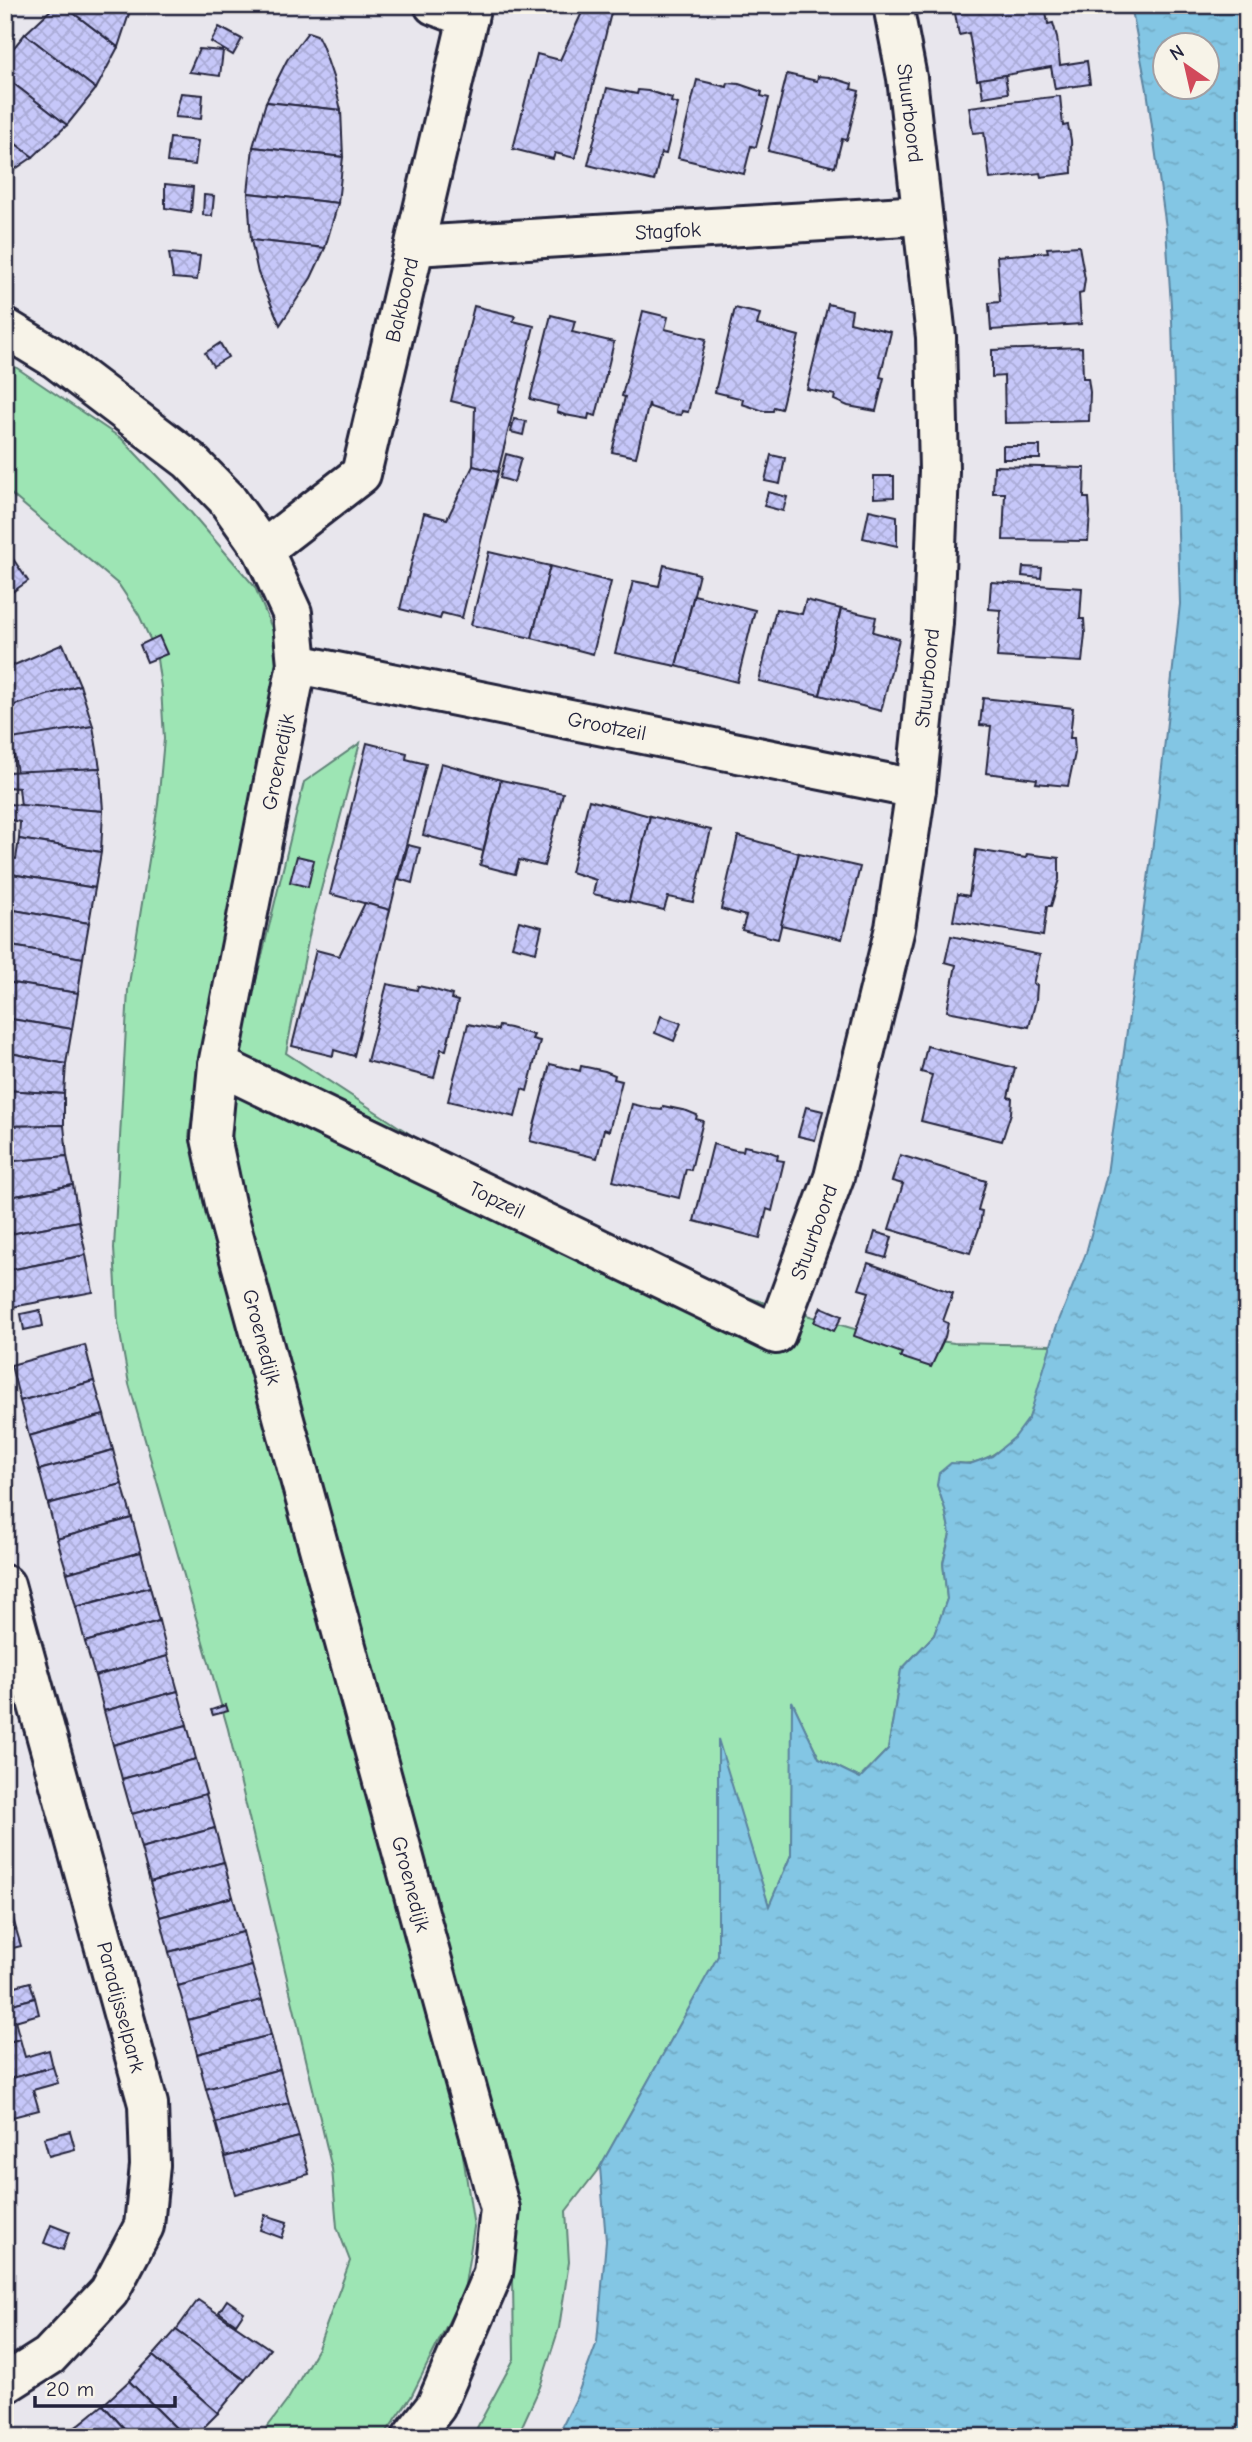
<svg xmlns="http://www.w3.org/2000/svg" width="1252" height="2442" font-family="'Comic Neue',sans-serif">
	<style>
		.grass { fill: #9de5b4; stroke: #608478; stroke-width: 2 }
		.water { fill: url(#water-ripples); stroke: #5c84a0; stroke-width: 2; fill-rule: evenodd }
		.building { fill: url(#building-cross-hatch); stroke: #22223b; stroke-width: 2 }
		.lines { fill: none; stroke-linecap: round; stroke-linejoin: round }
		.minor-casing { stroke: #22223b; stroke-width: 44 }
		.minor { stroke: #f7f3e8; stroke-width: 38 }
		.labels { text-anchor: middle; stroke-width: 5; stroke-linejoin: round; paint-order: stroke }
		.street-label { font-size: 21px; fill: #22223b; stroke: #f7f3e8 }
	</style>
	<defs>
		<pattern id="water-ripples" width="26" height="14" patternUnits="userSpaceOnUse" patternTransform="scale(1.75)"><rect width="26" height="14" fill="#83c6e4"/><path d="M2 4q2-2 4 0t4 0M15 11q2-2 4 0t4 0" fill="none" stroke="#71aac4"/></pattern>
		<pattern id="building-cross-hatch" width="8" height="8" patternUnits="userSpaceOnUse" patternTransform="scale(1.75)"><rect width="8" height="8" fill="#c6c7f9"/><path d="M0 0l8 8M0 8l8-8" fill="none" stroke="#aaabd6"/></pattern>
	</defs>
	<rect width="100%" height="100%" fill="#e8e6ed"/>
	<filter id="ink" filterUnits="userSpaceOnUse"><feTurbulence type="fractalNoise" baseFrequency=".0143" numOctaves="2"/><feDisplacementMap in="SourceGraphic" scale="14" xChannelSelector="R" yChannelSelector="G"/><feConvolveMatrix kernelMatrix="1 2 1 2 8 2 1 2 1" color-interpolation-filters="sRGB"/></filter>
	<g filter="url(#ink)">
		<!-- grass -->
		<g class="grass">
			<path d="M5,360L122,439L188,509L255,587L286,662L200,1058L189,1137L417,1951L453,2090L474,2227L464,2291L411,2397L383,2437H260L287,2401L318,2348L350,2261L337,2227L332,2169L228,1729L129,1384L118,1322L114,1248L128,990L158,804L164,739L161,687L156,652L139,615L119,585L5,489Z"/>
			<path d="M360,743L310,931L286,1053L465,1170L678,1273L765,1303L858,1330L954,1343L1051,1345C1045,1365 1038,1401 1029,1418C1017,1441 985,1467 959,1463L937,1485L945,1509L950,1534L943,1563L947,1599L934,1635L901,1670L888,1749L860,1778L819,1758L793,1704L791,1855L769,1907L718,1742V1957L600,2167L566,2211L569,2262L559,2328L540,2387L517,2437H472L514,2359L512,2200L243,1196L230,1123L250,1005L304,782Z"/>
		</g>
		<!-- water -->
		<path class="water" d="M1131,5H1247V2437H557L575,2401L597,2342L606,2241L600,2167L718,1956V1739L769,1906L791,1855L792,1701L819,1758L860,1778L888,1749L901,1670L934,1635L947,1599L943,1563L950,1534L945,1509L937,1485L939,1473L951,1463L970,1464L992,1456L1015,1437L1029,1418L1056,1328L1086,1253L1107,1174L1156,822L1180,604L1172,321L1166,228L1147,90ZM1164,46H1206V88H1164Z"/>
		<!-- building -->
		<g class="building">
			<path d="M56,5H63L118,47L96,89L25,34Z"/>
			<path d="M63,5H132L118,47Z"/>
			<path d="M585,5H612L611,13Z"/>
			<path d="M972,5H1045L1048,24L1053,23L1057,37L1060,65L1087,61L1090,84L1055,89L1051,67L977,80L969,33L959,35L954,8Z"/>
			<path d="M585,6L611,13L575,158L555,153L553,159L513,149L537,54L560,60Z"/>
			<path d="M219,27L242,39L233,55L211,42Z"/>
			<path d="M308,32L317,35L322,45L333,77L341,110L266,102L287,60Z"/>
			<path d="M25,34L96,89L67,125L5,77V58Z"/>
			<path d="M199,49L223,51L220,76L189,72Z"/>
			<path d="M787,74L817,81L818,76L829,77L852,84L851,89L859,91L847,140L842,139L835,167L768,151Z"/>
			<path d="M1005,75L1008,93L983,97L980,79Z"/>
			<path d="M5,77L67,125L33,157L5,136Z"/>
			<path d="M697,80L727,87L728,83L739,84L762,92L761,96L769,98L756,147L751,146L744,174L678,158Z"/>
			<path d="M607,88L637,94L638,90L648,91L672,98L671,102L678,104L666,154L661,153L654,181L588,165Z"/>
			<path d="M181,93L203,95L201,119L175,117Z"/>
			<path d="M1060,96L1063,126L1068,125L1071,140L1072,173L1041,177L1040,173L990,179L984,132L973,133L969,107Z"/>
			<path d="M266,102L341,110L343,157L253,147Z"/>
			<path d="M5,136L33,157L5,176Z"/>
			<path d="M170,138L198,141L195,165L167,162Z"/>
			<path d="M253,147L343,157L338,203L248,193Z"/>
			<path d="M165,184L193,187L191,212L165,208Z"/>
			<path d="M248,193L338,203L325,248L251,240Z"/>
			<path d="M204,195L214,196L212,216L203,215Z"/>
			<path d="M251,240L325,248L311,278L280,325L258,273Z"/>
			<path d="M1079,246L1085,279L1083,293L1079,294L1081,324L991,330L989,303L1000,302L997,256L1048,252L1047,248Z"/>
			<path d="M169,253L200,256L197,280L173,278Z"/>
			<path d="M828,304L852,310L850,322L891,332L880,377L884,378L876,411L848,406L834,400L835,395L807,389Z"/>
			<path d="M474,306L515,316L513,321L534,326L498,472L473,466L475,407L451,401Z"/>
			<path d="M735,308L760,314L757,325L799,336L781,409L774,407L773,411H764L742,404L743,399L715,392Z"/>
			<path d="M643,311L668,317L665,329L706,339L688,412L682,411L681,415L671,414L650,407L649,403L636,457L612,452L625,397L622,396Z"/>
			<path d="M551,315L575,321L572,332L614,342L596,416L589,414L588,419L565,415L557,412L558,406L530,399Z"/>
			<path d="M220,343L228,357L213,366L205,353Z"/>
			<path d="M1082,347L1083,378H1088L1090,392L1089,421L1005,423L1004,376L992,377V350Z"/>
			<path d="M514,419L526,421L523,435L511,432Z"/>
			<rect x="1003" y="446" width="37" height="13"/>
			<path d="M506,454L521,458L514,482L500,478Z"/>
			<path d="M771,455L785,458L780,484L765,481Z"/>
			<path d="M473,466L498,472L462,618L442,613L440,619L400,609L424,513L447,519Z"/>
			<path d="M994,466L1085,468L1084,498H1089L1090,513L1088,541L1003,540L1005,493H993Z"/>
			<path d="M874,476H894V497L874,498Z"/>
			<path d="M768,492L787,497L783,511L764,506Z"/>
			<path d="M869,510L897,516V546L863,538Z"/>
			<path d="M5,547L28,581L5,597Z"/>
			<path d="M489,552L550,566L532,638L471,625Z"/>
			<path d="M664,565L699,574L676,666L615,653L633,581L659,586Z"/>
			<path d="M550,566L611,582L593,654L532,638Z"/>
			<path d="M1023,567L1042,568L1041,578L1022,576Z"/>
			<path d="M991,582L1082,588L1080,619H1084L1085,634L1082,662L997,657L1001,610L989,609Z"/>
			<path d="M694,595L755,610L737,682L676,666Z"/>
			<path d="M806,600L841,609L820,695L759,681L776,609L802,614Z"/>
			<path d="M841,609L876,617L873,632L899,639L881,711L820,695Z"/>
			<path d="M159,636L167,654L147,662L140,645Z"/>
			<path d="M63,644L80,685L5,708V669Z"/>
			<path d="M80,685L93,726L11,741L5,724V708Z"/>
			<path d="M983,698L1073,708L1070,738H1074L1075,753L1068,786L1036,783L1037,779L986,773L991,726L980,725Z"/>
			<path d="M93,726L100,768L17,773L14,755H5V740Z"/>
			<path d="M367,743L407,753L406,759L426,764L390,910L330,894Z"/>
			<path d="M441,763L501,780L483,851L423,835Z"/>
			<path d="M100,768L103,811L21,806L19,788L6,787V772Z"/>
			<path d="M501,780L563,793L544,866L519,860L515,874L480,865Z"/>
			<path d="M589,800L650,816L629,902L593,894L596,880L571,872Z"/>
			<path d="M8,804L103,811L101,852L19,839L20,822L7,819Z"/>
			<path d="M650,816L711,830L693,902L668,897L664,910L629,902Z"/>
			<path d="M738,836L799,853L778,939L742,930L746,916L721,909Z"/>
			<path d="M19,839L101,852L95,888L5,873V858L16,859Z"/>
			<path d="M408,845L420,848L412,883L399,879Z"/>
			<path d="M976,850L1026,858L1027,854L1059,858V879L1051,906H1047L1043,936L953,921L958,894L969,896Z"/>
			<path d="M799,853L860,867L842,939L781,925Z"/>
			<path d="M297,856L314,860L308,887L290,882Z"/>
			<path d="M5,873L95,888L89,923L8,909L11,890L5,889Z"/>
			<path d="M365,903L390,910L354,1056L334,1050L333,1056L292,1046L316,950L339,956Z"/>
			<path d="M8,909L89,923L83,958L5,945Z"/>
			<path d="M519,921L542,927L536,952L512,946Z"/>
			<path d="M951,936L1040,955L1033,984L1037,985L1036,1000L1029,1027L947,1011L956,965L945,962Z"/>
			<path d="M5,945L83,958L78,993L5,982Z"/>
			<path d="M5,982L78,993L72,1029L5,1018Z"/>
			<path d="M387,984L417,990L418,986L428,988L452,995L451,999L458,1001L446,1050L441,1049L434,1078L367,1061Z"/>
			<path d="M661,1016L681,1023L674,1041L655,1033Z"/>
			<path d="M5,1018L72,1029L66,1064L5,1052Z"/>
			<path d="M468,1024L498,1030L499,1026L510,1028L534,1035L532,1039L540,1041L527,1091L522,1089L515,1117L448,1101Z"/>
			<path d="M927,1046L1015,1068L1008,1097L1012,1098L1011,1113L1002,1141L921,1121L932,1075L921,1072Z"/>
			<path d="M5,1052L66,1064L64,1094L5,1090Z"/>
			<path d="M550,1064L580,1071L581,1066L605,1071L615,1075L614,1079L622,1081L609,1131L604,1129L597,1158L530,1141Z"/>
			<path d="M5,1090L64,1094V1125L5,1126Z"/>
			<path d="M632,1104L653,1109L662,1110L663,1106L687,1111L697,1115L696,1119L703,1121L691,1170L686,1169L679,1198L613,1181Z"/>
			<path d="M806,1107L823,1111L815,1140L798,1136Z"/>
			<path d="M64,1125L67,1156L5,1162V1126Z"/>
			<path d="M713,1144L735,1150L743,1151L744,1146L768,1151L778,1155L777,1160L784,1161L772,1211L767,1209L760,1238L694,1221Z"/>
			<path d="M900,1155L986,1181L978,1210L982,1211L980,1226L970,1253L889,1229L903,1184L892,1181Z"/>
			<path d="M67,1156L73,1185L5,1198V1162Z"/>
			<path d="M73,1185L79,1221L5,1235V1198Z"/>
			<path d="M79,1221L86,1255L5,1271V1235Z"/>
			<path d="M875,1232L892,1237L886,1258L869,1253Z"/>
			<path d="M86,1255L93,1292L12,1307L8,1286L5,1287V1271Z"/>
			<path d="M868,1263L953,1293L943,1321L948,1323L945,1337L931,1367L900,1357L902,1353L854,1336L869,1292L859,1289Z"/>
			<path d="M821,1307L842,1316L834,1331L814,1322Z"/>
			<path d="M40,1310L43,1326L24,1330L21,1314Z"/>
			<path d="M85,1345L94,1381L20,1401L11,1365Z"/>
			<path d="M94,1381L104,1415L29,1436L20,1401Z"/>
			<path d="M104,1415L113,1450L39,1470L29,1436Z"/>
			<path d="M113,1450L122,1484L48,1504L39,1470Z"/>
			<path d="M122,1484L132,1518L57,1539L48,1504Z"/>
			<path d="M132,1518L141,1552L67,1573L57,1539Z"/>
			<path d="M141,1552L150,1587L76,1607L67,1573Z"/>
			<path d="M150,1587L159,1621L85,1642L76,1607Z"/>
			<path d="M159,1621L168,1656L95,1676L85,1642Z"/>
			<path d="M168,1656L178,1691L104,1711L95,1676Z"/>
			<path d="M178,1691L187,1725L113,1745L104,1711Z"/>
			<path d="M226,1705L228,1711L213,1715L211,1710Z"/>
			<path d="M187,1725L196,1759L122,1779L113,1745Z"/>
			<path d="M196,1759L206,1794L132,1814L122,1779Z"/>
			<path d="M206,1794L215,1828L141,1848L132,1814Z"/>
			<path d="M215,1828L224,1862L150,1882L141,1848Z"/>
			<path d="M224,1862L233,1897L160,1917L150,1882Z"/>
			<path d="M233,1897L243,1932L169,1952L160,1917Z"/>
			<path d="M12,1914L16,1929L5,1932V1915Z"/>
			<path d="M16,1929L21,1946L5,1950V1932Z"/>
			<path d="M243,1932L252,1966L178,1986L169,1952Z"/>
			<path d="M252,1966L262,2000L188,2020L178,1986Z"/>
			<path d="M30,1982L35,1998L5,2006V1989Z"/>
			<path d="M35,1998L39,2014L15,2021L20,2039L5,2043V2006Z"/>
			<path d="M262,2000L271,2035L197,2054L188,2020Z"/>
			<path d="M271,2035L280,2069L206,2089L197,2054Z"/>
			<path d="M20,2039L25,2057L49,2050L53,2067L5,2080V2043Z"/>
			<path d="M53,2067L58,2083L33,2090L39,2110L5,2119V2080Z"/>
			<path d="M280,2069L289,2103L216,2123L206,2089Z"/>
			<path d="M289,2103L299,2137L225,2157L216,2123Z"/>
			<path d="M70,2131L75,2149L49,2156L44,2138Z"/>
			<path d="M299,2137L309,2174L235,2194L225,2157Z"/>
			<path d="M265,2215L287,2222L282,2238L260,2230Z"/>
			<path d="M51,2225L69,2232L63,2250L44,2243Z"/>
			<path d="M198,2300L270,2349L245,2380L176,2330Z"/>
			<path d="M227,2300L244,2312L236,2324L219,2312Z"/>
			<path d="M176,2330L245,2380L218,2413L153,2356Z"/>
			<path d="M153,2356L218,2413L194,2437H185L129,2381Z"/>
			<path d="M129,2381L185,2437H132L103,2405Z"/>
			<path d="M103,2405L132,2437H83L76,2427Z"/>
			<path d="M76,2427L83,2437H62Z"/>
		</g>
		<g class="lines">
			<defs>
				<g id="minor">
					<path d="M434,5L468,18"/>
					<path d="M415,246L922,215"/>
					<path d="M5,328L56,359L189,460L226,498L263,550L292,613L297,664L218,1065L211,1138L226,1208L500,2209L493,2273L436,2406L412,2437"/>
					<path d="M263,550L361,474L471,5"/>
					<path d="M297,664L916,789"/>
					<path d="M218,1065L776,1334L834,1177L895,928L916,789L933,623L939,471L936,337L907,78L893,5"/>
					<path d="M5,1585L148,2104L150,2165L144,2226L109,2292L49,2356L5,2384"/>
				</g>
			</defs>
			<!-- minor casing -->
			<use href="#minor" class="minor-casing"/>
			<!-- minor -->
			<use href="#minor" class="minor"/>
		</g>
	</g>
	<g class="labels">
		<!-- street labels -->
		<g class="street-label">
			<text transform="translate(910 113) rotate(83)" y="7">Stuurboord</text>
			<text transform="translate(668 231) rotate(-3)" y="7">Stagfok</text>
			<text transform="translate(402 300) rotate(-77)" y="7">Bakboord</text>
			<text transform="translate(927 678) rotate(-84)" y="7">Stuurboord</text>
			<text transform="translate(607 726) rotate(11)" y="7">Grootzeil</text>
			<text transform="translate(278 762) rotate(-79)" y="7">Groenedijk</text>
			<text transform="translate(497 1200) rotate(26)" y="7">Topzeil</text>
			<text transform="translate(814 1232) rotate(-70)" y="7">Stuurboord</text>
			<text transform="translate(262 1337) rotate(75)" y="7">Groenedijk</text>
			<text transform="translate(411 1884) rotate(75)" y="7">Groenedijk</text>
			<text transform="translate(121 2007) rotate(75)" y="7">Paradijsselpark</text>
		</g>
	</g>
	<!-- margin -->
	<rect width="1252" height="2442" fill="none" stroke="#f7f3e8" stroke-width="28"/>
	<rect x="14" y="14" width="1224" height="2414" fill="none" stroke="#22223b" stroke-width="2.5" filter="url(#ink)"/>
	<!-- north arrow -->
	<g transform="translate(1186 66) rotate(326)"><circle r="33" fill="#f7f3e8" stroke="#a29fa3" stroke-width="2"/>
	<path d="M0-5L12 26L0 18L-12 26Z" fill="#d1495b"/>
	<text y="-10" font-size="19" font-weight="bold" text-anchor="middle" fill="#22223b">N</text>
	</g>
	<!-- scale -->
	<path d="M35 2396v10h140v-10" fill="none" stroke="#22223b" stroke-width="3.5"/>
	<text x="46" y="2396" font-size="21" fill="#22223b" stroke="#f7f3e8" stroke-width="5" paint-order="stroke">20 m</text>
</svg>
